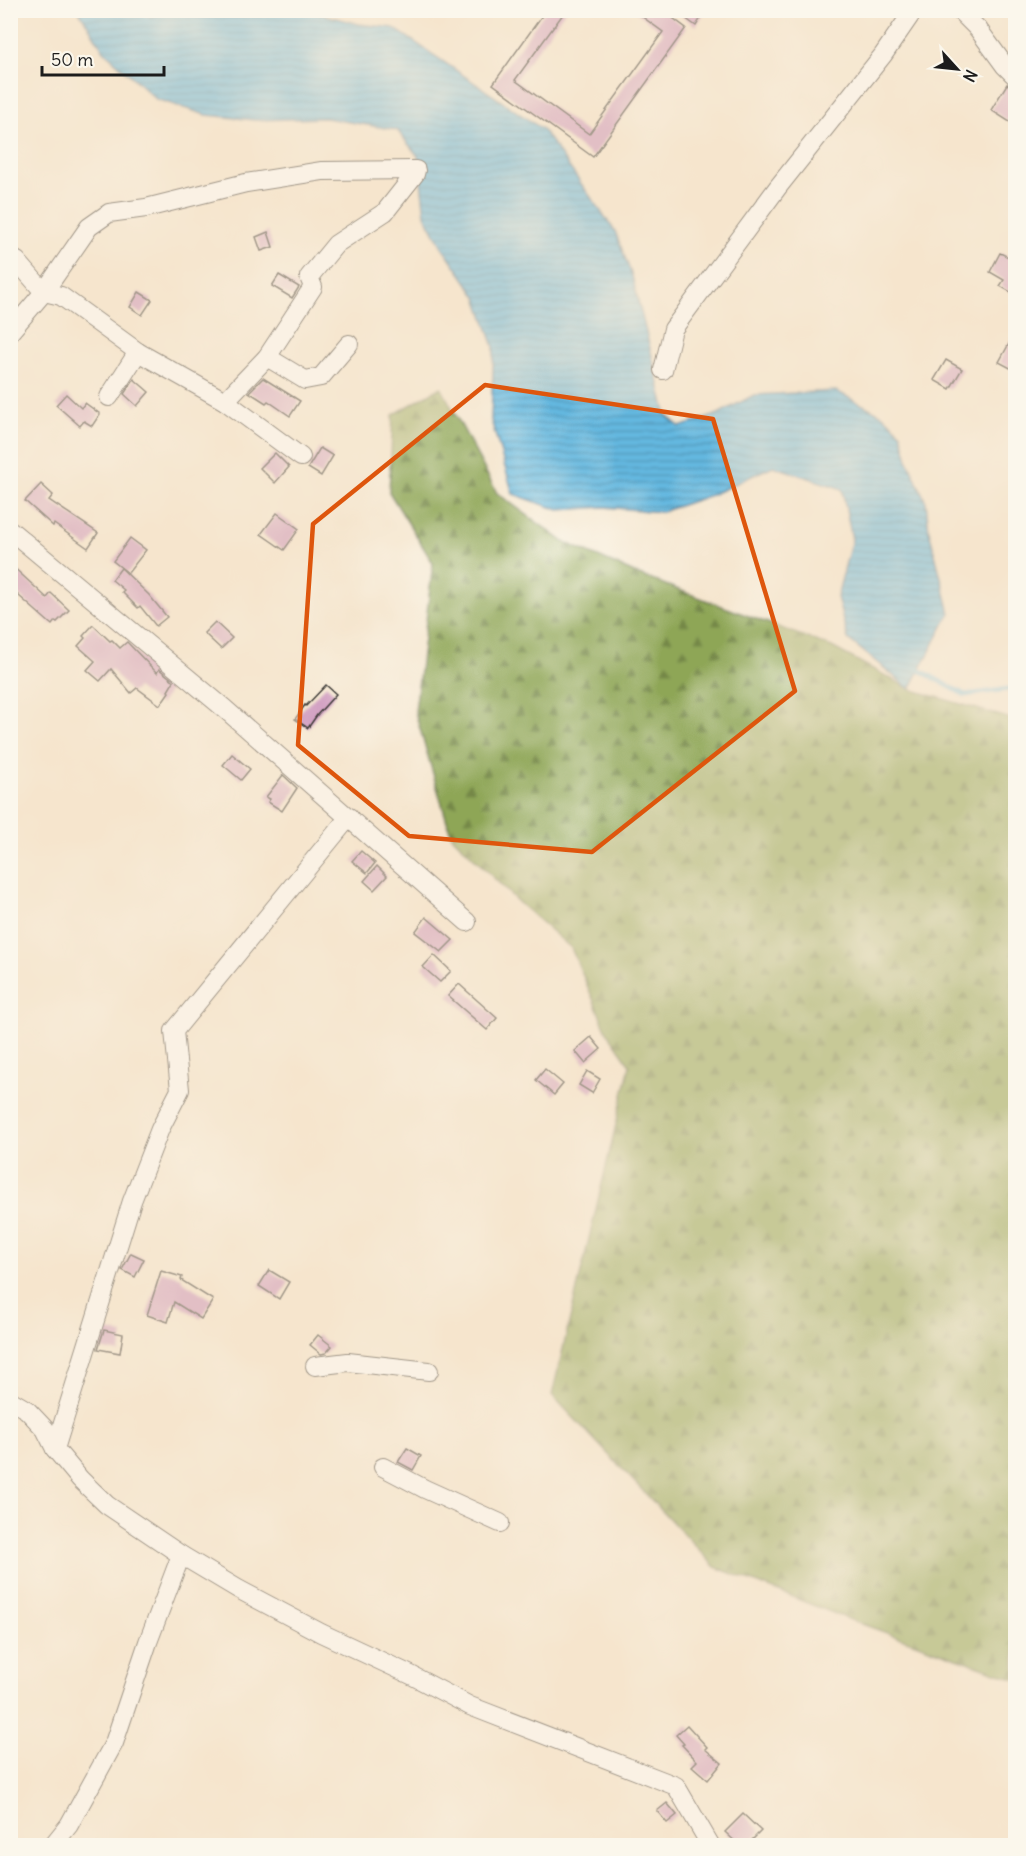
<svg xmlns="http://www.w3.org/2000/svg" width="1026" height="1856" font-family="Delius,sans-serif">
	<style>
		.forest { fill: url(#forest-firs); stroke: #55613a; stroke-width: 1.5 }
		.water { fill: url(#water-rules); stroke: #406a7e; stroke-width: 1.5 }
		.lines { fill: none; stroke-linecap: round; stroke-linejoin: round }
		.stream { stroke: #64b8e0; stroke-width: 5 }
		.building { fill: #cb91bb }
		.minor-casing { stroke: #3d3a37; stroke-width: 20 }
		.minor { stroke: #fff; stroke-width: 18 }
		.marked { fill: none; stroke: #de560d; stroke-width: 4.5; stroke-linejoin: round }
	</style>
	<defs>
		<pattern id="forest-firs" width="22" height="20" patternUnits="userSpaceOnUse" patternTransform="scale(1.5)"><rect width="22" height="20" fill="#8ea657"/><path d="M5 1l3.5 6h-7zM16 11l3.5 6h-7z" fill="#738647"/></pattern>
		<pattern id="water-rules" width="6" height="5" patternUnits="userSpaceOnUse" patternTransform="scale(1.5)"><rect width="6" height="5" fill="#64b8e0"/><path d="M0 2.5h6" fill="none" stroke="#5295b5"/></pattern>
	</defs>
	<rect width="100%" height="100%" fill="#fbf7ec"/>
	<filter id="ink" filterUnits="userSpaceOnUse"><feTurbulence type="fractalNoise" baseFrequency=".0167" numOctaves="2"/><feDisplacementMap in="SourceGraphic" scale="12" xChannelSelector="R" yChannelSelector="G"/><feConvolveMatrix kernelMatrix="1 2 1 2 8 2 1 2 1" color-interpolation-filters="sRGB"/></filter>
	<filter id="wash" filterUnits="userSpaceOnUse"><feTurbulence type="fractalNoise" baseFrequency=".008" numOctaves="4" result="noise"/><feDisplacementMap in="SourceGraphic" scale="24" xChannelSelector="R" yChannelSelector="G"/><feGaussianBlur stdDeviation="1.35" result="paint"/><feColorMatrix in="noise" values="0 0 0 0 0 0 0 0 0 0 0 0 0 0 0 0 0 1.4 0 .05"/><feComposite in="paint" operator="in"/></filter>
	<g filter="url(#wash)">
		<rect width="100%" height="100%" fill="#f5e5cd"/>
		<!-- forest -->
		<path class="forest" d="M441,387L497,493L564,542L639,575L832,647L910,689L1015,720V1679L856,1622L715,1567L552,1395L630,1065L607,1032L571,948L519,903L451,835L415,712L433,563L389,492L393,415Z"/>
		<!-- water -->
		<path class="water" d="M181,10L310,11L359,24L394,28L542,129L615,231L632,276L667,416L680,427L718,414L754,395L836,391L883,415L901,433L909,463L926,502L929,531L950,613L910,689L848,639L837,597L852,539L842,489L773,466L711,495L661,512L604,507L559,510L513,494L491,420L494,347L477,297L441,245L425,215L418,156L397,130L326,118L256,120L206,115L156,99L104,51L79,11H124L145,17Z"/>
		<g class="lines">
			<!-- stream -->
			<g class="stream">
				<path d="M124,10L147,18"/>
				<path d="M914,667L965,695L1016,688"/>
			</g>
		</g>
		<g id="blocks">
			<!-- building -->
			<g class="building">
				<path d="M546,10H566L515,80L589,134L663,32L633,10H662L686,28L593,157L493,84Z"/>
				<path d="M674,10H706L696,26Z"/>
				<path d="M1007,84L1016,89V126L991,110Z"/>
				<path d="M268,232L273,247L261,251L256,237Z"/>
				<path d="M1000,253L1013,259L1010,265L1012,266L1016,258V295L1000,286L1004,280L990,272Z"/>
				<path d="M279,275L299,287L292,298L272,286Z"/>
				<path d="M139,292L152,300L142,315L130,307Z"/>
				<path d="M1016,331V371L999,362Z"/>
				<path d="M946,360L962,369L950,389L934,380Z"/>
				<path d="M263,378L300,401L290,416L268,401L266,403L249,392Z"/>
				<path d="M134,379L149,392L137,406L124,394Z"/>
				<path d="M66,394L81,408L85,403L100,414L92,426L84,421L80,426L56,405Z"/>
				<path d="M320,448L333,456L321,476L308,468Z"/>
				<path d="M275,453L289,467L275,483L260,468Z"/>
				<path d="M41,484L53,495L49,500L98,533L88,548L54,524L53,526L25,501Z"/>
				<path d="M277,513L299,529L284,550L261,534Z"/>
				<path d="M130,538L146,550L128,573L113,561Z"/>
				<path d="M10,564L47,598L51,593L69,610L57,622L55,621L52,625L10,588Z"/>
				<path d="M121,568L149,595L167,617L156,626L140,606L138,608L122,592L124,590L112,580Z"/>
				<path d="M215,622L232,638L221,649L204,633Z"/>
				<path d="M93,625L110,641L112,640L120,648L127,642L157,673L159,669L174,681L168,691L169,692L160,705L137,688L131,693L111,669L100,681L87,670L95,661L78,646L85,638L83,636Z"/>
				<path d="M326,685L336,694L317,715L308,728L295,719L305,705L306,706Z"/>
				<path d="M232,754L250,769L241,780L223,765Z"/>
				<path d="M283,775L297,788L282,811L268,802L270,799L266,797Z"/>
				<path d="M361,851L375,863L367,873L352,861Z"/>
				<path d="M377,866L387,876L374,890L364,881Z"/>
				<path d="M426,917L453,940L441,952L415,932Z"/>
				<path d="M434,955L451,971L440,982L423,967Z"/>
				<path d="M459,984L497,1018L487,1030L448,996Z"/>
				<path d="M591,1037L601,1049L585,1063L575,1051Z"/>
				<path d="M545,1069L563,1084L554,1095L536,1080Z"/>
				<path d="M587,1071L600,1079L592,1093L579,1085Z"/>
				<path d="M131,1253L144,1259L135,1277L122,1270Z"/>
				<path d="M269,1270L289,1282L279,1299L259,1286Z"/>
				<path d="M161,1271L182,1277L181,1280L213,1300L201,1319L174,1302L168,1322L147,1315Z"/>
				<path d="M104,1330L123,1334L120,1353L98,1349Z"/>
				<path d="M318,1335L332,1346L326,1353L321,1354L310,1345Z"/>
				<path d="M407,1448L421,1456L413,1470L398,1462Z"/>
				<path d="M687,1725L707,1747L705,1749L722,1763L708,1780L692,1766L697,1761L682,1745L684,1744L676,1735Z"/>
				<path d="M667,1803L677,1815L667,1823L657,1811Z"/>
				<path d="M743,1814L761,1831L747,1845H739L725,1832Z"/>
			</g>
		</g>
	</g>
	<g filter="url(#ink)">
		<use href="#blocks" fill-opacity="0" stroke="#3d3a37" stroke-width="1.5"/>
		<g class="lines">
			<defs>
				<g id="minor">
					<path d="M959,10L978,29L1005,66L1016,77"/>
					<path d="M10,257L17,261L44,292L61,296L138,352L225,401L301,457"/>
					<path d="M10,332L44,292L89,227L109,213L146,208L246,183L322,171L416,170L415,174L385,212L336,244L309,277L313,287L267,357L225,401"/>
					<path d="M267,357L305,380L321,377L349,344"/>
					<path d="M663,370L673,329L778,187L883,55L914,10"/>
					<path d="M109,397L138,352"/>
					<path d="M10,530L225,709L467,922"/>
					<path d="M315,1366L348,1362L429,1371"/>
					<path d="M10,1400L27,1410L45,1429L55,1449L80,1479L107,1505L181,1555L238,1589L321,1633L411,1675L470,1706L676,1786L711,1846"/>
					<path d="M55,1449L132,1201L160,1129L180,1090L174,1031L349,817"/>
					<path d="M383,1467L425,1489L500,1523"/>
					<path d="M52,1846L69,1825L114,1743L148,1642L181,1555"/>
				</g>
			</defs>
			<!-- minor casing -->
			<use href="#minor" class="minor-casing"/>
			<!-- minor -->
			<use href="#minor" class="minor"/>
		</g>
	</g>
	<!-- marked area -->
	<path d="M0 0H1026V1856H0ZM485,385L713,419L795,691L592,852L409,836L298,745L313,524Z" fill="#f5e5cd" fill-opacity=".55" fill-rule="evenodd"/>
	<path class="marked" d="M485,385L713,419L795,691L592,852L409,836L298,745L313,524Z"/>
	<!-- margin -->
	<rect width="1026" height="1856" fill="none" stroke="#fbf7ec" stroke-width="36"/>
	<!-- north arrow -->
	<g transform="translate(957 69) rotate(117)" stroke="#fbf7ec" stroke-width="4.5" paint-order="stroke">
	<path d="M0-4.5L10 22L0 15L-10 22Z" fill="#1c1c1c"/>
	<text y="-9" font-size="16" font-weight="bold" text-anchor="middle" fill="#1c1c1c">N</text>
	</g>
	<!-- scale -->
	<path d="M42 66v9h122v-9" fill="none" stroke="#1c1c1c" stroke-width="3"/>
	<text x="51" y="66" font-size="18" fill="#1c1c1c" stroke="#fbf7ec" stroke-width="4.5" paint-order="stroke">50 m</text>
</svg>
